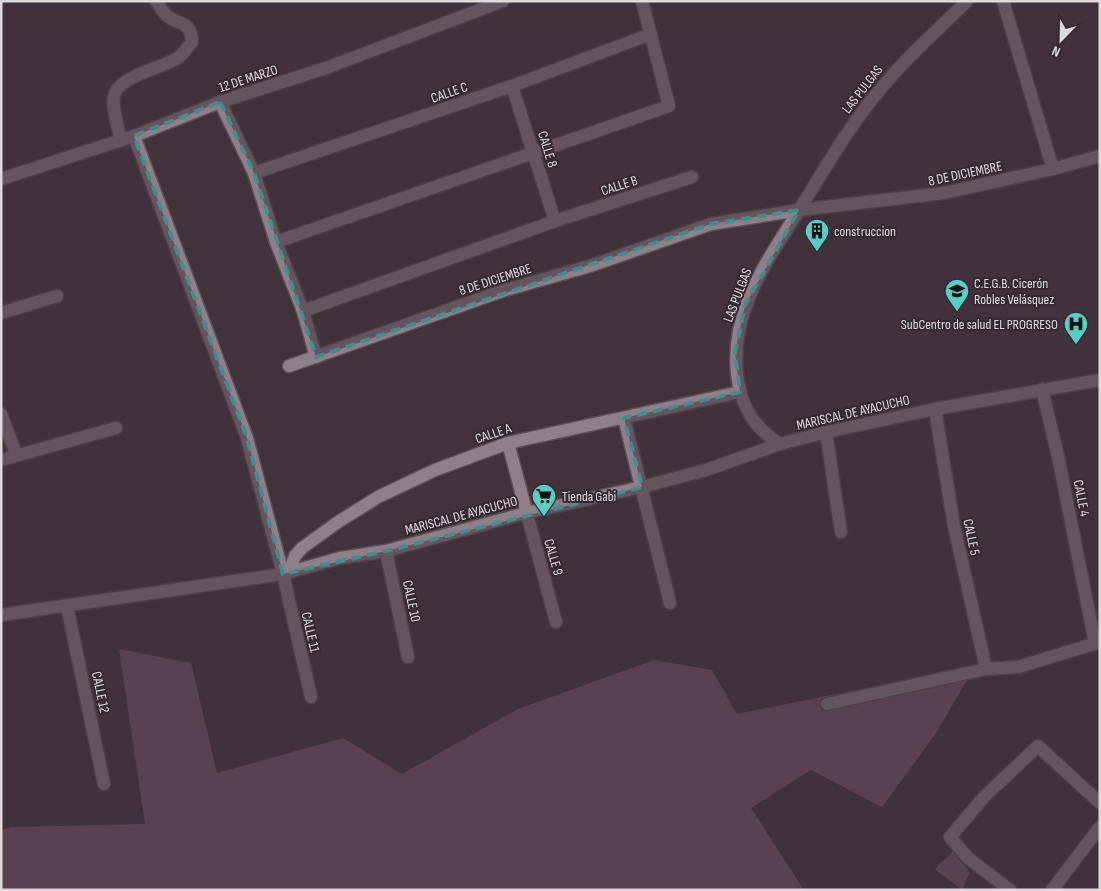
<svg xmlns="http://www.w3.org/2000/svg" width="1101" height="891" font-family="'Sofia Sans Condensed',sans-serif">
	<style>
		.green { fill: #73556a }
		.lines { fill: none; stroke-linecap: round; stroke-linejoin: round }
		.minor-casing { stroke: #5b4f57; stroke-width: 15 }
		.minor { stroke: #8f7f8a; stroke-width: 12 }
		.marked { fill: none; stroke: #448e8a; stroke-width: 4; stroke-dasharray: 10 6; stroke-linejoin: round }
		.labels { text-anchor: middle; stroke-width: 4; stroke-linejoin: round; paint-order: stroke }
		.street-label { font-size: 14px; fill: #e1d8de; stroke: #362832 }
		.poi-label { font-size: 14px; fill: #e1d8de; stroke: #362832; text-anchor: start }
	</style>
	<rect width="100%" height="100%" fill="#41323c"/>
	<!-- green -->
	<g class="green">
		<path d="M119,649L191,663L217,773L343,738L402,774L518,709L654,660L712,670L737,714L975,666L937,732L882,807L811,770L751,808L804,890H1V830L11,827L145,824Z"/>
		<path d="M954,850L970,873L962,890L935,869Z"/>
	</g>
	<g class="lines">
		<defs>
			<g id="minor">
				<path d="M1003,1L1053,169"/>
				<path d="M512,86L555,221"/>
				<path d="M220,102L254,173L276,242L303,311L316,357"/>
				<path d="M134,136L247,438L283,574L311,697"/>
				<path d="M121,140C118,126 112,111 114,97C117,75 163,69 179,57C184,53 188,46 192,42C191,19 178,26 166,15C162,11 159,5 156,1"/>
				<path d="M254,173L512,86L651,34"/>
				<path d="M1,179L134,136L220,102L326,68L503,1"/>
				<path d="M276,242L669,106L642,1"/>
				<path d="M303,311L555,221L692,177"/>
				<path d="M1,313L57,296"/>
				<path d="M289,366L505,290L590,266L711,224L799,210L944,193L1053,169L1100,156"/>
				<path d="M1042,389L1059,461L1095,643"/>
				<path d="M935,409L954,526L986,669"/>
				<path d="M1,414L16,454"/>
				<path d="M624,418L670,603"/>
				<path d="M826,432L841,532"/>
				<path d="M508,443L556,622"/>
				<path d="M780,444C755,428 743,410 738,381C727,312 769,259 803,204C829,161 855,117 889,79C913,51 941,27 967,1"/>
				<path d="M1,460L116,428"/>
				<path d="M386,551L408,657"/>
				<path d="M289,572L295,556L302,548L338,522L378,497L435,470L508,443L740,392"/>
				<path d="M67,606L104,784"/>
				<path d="M1,615L283,574L340,558L386,551L526,513L642,487L706,470L780,444L826,432L935,409L1100,380"/>
				<path d="M827,704L986,669L1018,667L1100,642"/>
				<path d="M1010,890L968,858L950,837L984,797L1038,746L1100,803"/>
				<path d="M1052,890L1100,827"/>
			</g>
		</defs>
		<!-- minor casing -->
		<use href="#minor" class="minor-casing"/>
		<!-- minor -->
		<use href="#minor" class="minor"/>
	</g>
	<!-- marked area -->
	<path d="M0 0H1101V891H0ZM220,102L254,173L316,357L711,224L799,210L745,305L735,352L740,392L624,418L642,487L386,551L283,574L247,438L134,136Z" fill="#41323c" fill-opacity=".55" fill-rule="evenodd"/>
	<path class="marked" d="M220,102L254,173L316,357L711,224L799,210L745,305L735,352L740,392L624,418L642,487L386,551L283,574L247,438L134,136Z"/>
	<!-- icons -->
	<defs>
		<symbol id="building-pin" viewBox="-11 -11 22 30"><path d="M0 17L-7.5 6A9.5 9.5 0 1 1 7.5 6Z" fill="#56cec4" stroke="#362832"/><path d="M-4-6H4V6H1V3H-1V6H-4ZM-2.5-4.3h1.7v1.8h-1.7ZM.8-4.3h1.7v1.8H.8ZM-2.5-1h1.7V.8h-1.7ZM.8-1h1.7V.8H.8Z" fill="#111"/></symbol>
		<symbol id="university-pin" viewBox="-11 -11 22 30"><path d="M0 17L-7.5 6A9.5 9.5 0 1 1 7.5 6Z" fill="#56cec4" stroke="#362832"/><path d="M0-5L7-2L0 1L-7-2ZM-4 1L0 2.5L4 1V4Q0 6-4 4Z" fill="#111"/></symbol>
		<symbol id="hospital-pin" viewBox="-11 -11 22 30"><path d="M0 17L-7.5 6A9.5 9.5 0 1 1 7.5 6Z" fill="#56cec4" stroke="#362832"/><path d="M-5-5h3v3.5h4V-5h3V5h-3V1.5h-4V5h-3Z" fill="#111"/></symbol>
		<symbol id="supermarket-pin" viewBox="-11 -11 22 30"><path d="M0 17L-7.5 6A9.5 9.5 0 1 1 7.5 6Z" fill="#56cec4" stroke="#362832"/><path d="M-6-5.5h2.5l.6 2H6L4.5 2H-2.5L-4.4-4H-6ZM-1.5 3.2a1.3 1.3 0 1 0 .1 0ZM3 3.2a1.3 1.3 0 1 0 .1 0Z" fill="#111"/></symbol>
	</defs>
	<g fill-rule="evenodd">
		<use href="#building-pin" x="803" y="217" width="28" height="38"/>
		<use href="#university-pin" x="943" y="277" width="28" height="38"/>
		<use href="#hospital-pin" x="1062" y="310" width="28" height="38"/>
		<use href="#supermarket-pin" x="530" y="482" width="28" height="38"/>
	</g>
	<g class="labels">
		<!-- street labels -->
		<g class="street-label">
			<text transform="translate(248 78) rotate(-18)" y="5">12 DE MARZO</text>
			<text transform="translate(862 89) rotate(-52)" y="5">LAS PULGAS</text>
			<text transform="translate(449 92) rotate(-19)" y="5">CALLE C</text>
			<text transform="translate(548 149) rotate(73)" y="5">CALLE 8</text>
			<text transform="translate(965 173) rotate(-12)" y="5">8 DE DICIEMBRE</text>
			<text transform="translate(619 185) rotate(-18)" y="5">CALLE B</text>
			<text transform="translate(495 279) rotate(-18)" y="5">8 DE DICIEMBRE</text>
			<text transform="translate(737 295) rotate(-69)" y="5">LAS PULGAS</text>
			<text transform="translate(853 412) rotate(-13)" y="5">MARISCAL DE AYACUCHO</text>
			<text transform="translate(493 433) rotate(-18)" y="5">CALLE A</text>
			<text transform="translate(1082 498) rotate(79)" y="5">CALLE 4</text>
			<text transform="translate(461 515) rotate(-15)" y="5">MARISCAL DE AYACUCHO</text>
			<text transform="translate(972 537) rotate(78)" y="5">CALLE 5</text>
			<text transform="translate(554 557) rotate(74)" y="5">CALLE 9</text>
			<text transform="translate(412 601) rotate(78)" y="5">CALLE 10</text>
			<text transform="translate(311 632) rotate(77)" y="5">CALLE 11</text>
			<text transform="translate(101 692) rotate(78)" y="5">CALLE 12</text>
		</g>
		<!-- poi labels -->
		<g class="poi-label">
			<text x="834" y="236">construccion</text>
			<text x="974" y="288">C.E.G.B. Cicerón<tspan x="974" dy="16">Robles Velásquez</tspan></text>
			<text x="1058" y="329" text-anchor="end">SubCentro de salud EL PROGRESO</text>
			<text x="562" y="501">Tienda Gabi</text>
		</g>
	</g>
	<!-- border -->
	<rect width="1101" height="891" fill="none" stroke="#e1d8de" stroke-width="5"/>
	<!-- north arrow -->
	<g transform="translate(1061 40) rotate(203)" stroke="#362832" stroke-width="4" paint-order="stroke">
	<path d="M0-4L9 19L0 12L-9 19Z" fill="#e1d8de"/>
	<text y="-8" font-size="14" font-weight="bold" text-anchor="middle" fill="#e1d8de">N</text>
	</g>
</svg>
